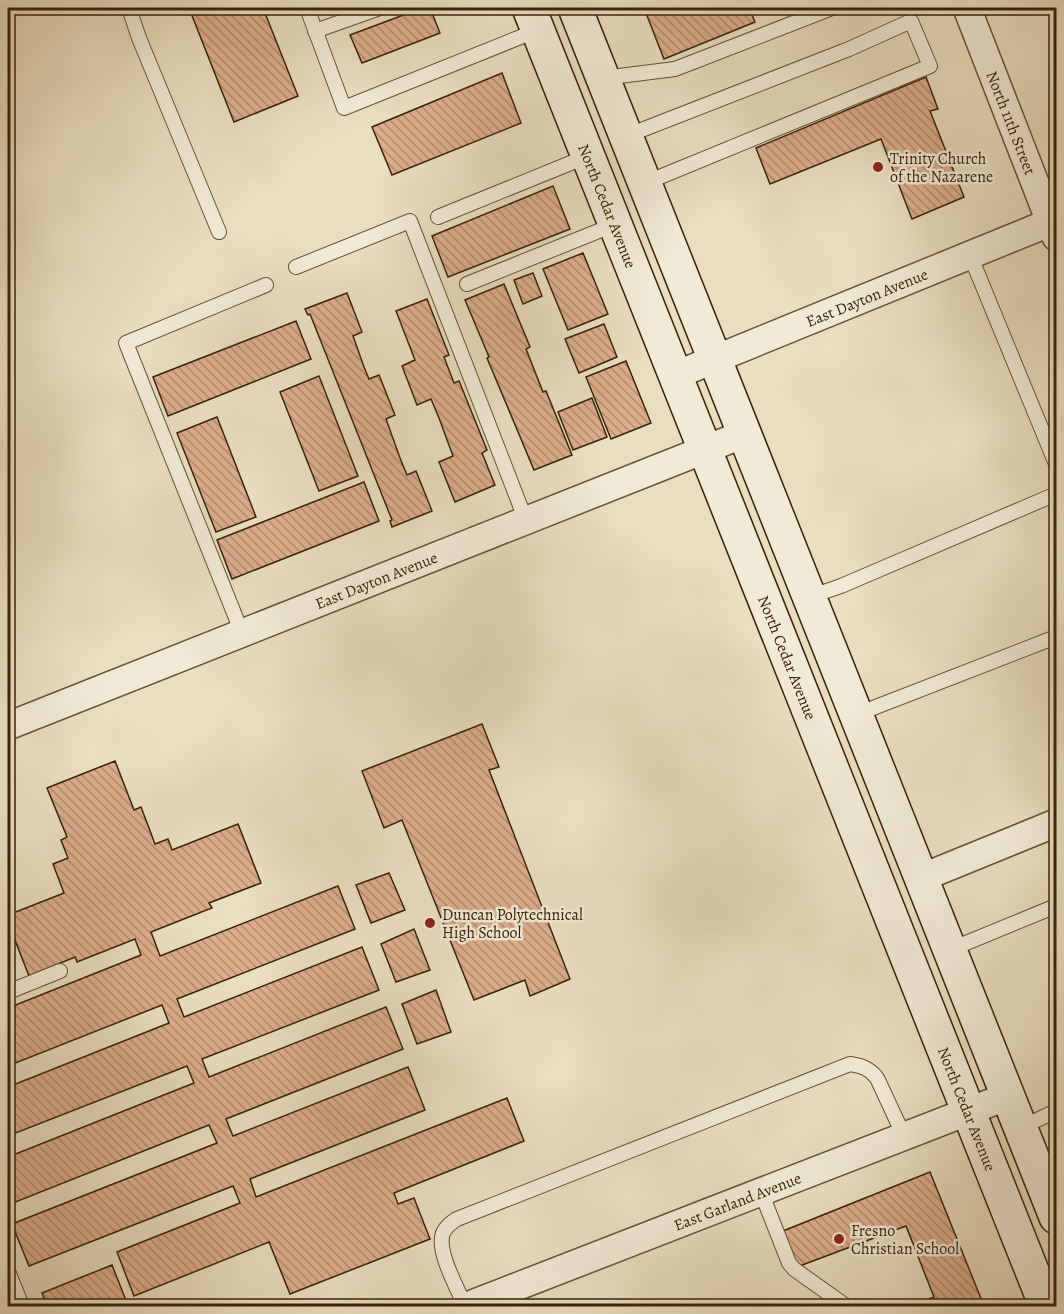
<svg xmlns="http://www.w3.org/2000/svg" width="1064" height="1314" font-family="Alegreya,serif">
	<style>
		.building { fill: url(#building-back-hatch); stroke: #382308; stroke-width: 1.5 }
		.lines { fill: none; stroke-linecap: round; stroke-linejoin: round }
		.lane-casing { stroke: #645236; stroke-width: 16 }
		.street-casing { stroke: #645236; stroke-width: 30 }
		.secondary-casing { stroke: #382308; stroke-width: 36 }
		.lane { stroke: #f1ead6; stroke-width: 14 }
		.street { stroke: #f1ead6; stroke-width: 27 }
		.secondary { stroke: #f1ead6; stroke-width: 33 }
		.poi-dot { fill: #8f2418; stroke: #f1ead6; stroke-width: 2 }
		.labels { text-anchor: middle; stroke-width: 5; stroke-linejoin: round; paint-order: stroke }
		.street-label { font-size: 16px; fill: #382308; stroke: #f1ead6 }
		.poi-label { font-size: 16px; fill: #382308; stroke: #f1ead6; text-anchor: start }
	</style>
	<defs>
		<pattern id="building-back-hatch" width="6" height="6" patternUnits="userSpaceOnUse" patternTransform="scale(1.5)"><rect width="6" height="6" fill="#dbad8b"/><path d="M-1 5l2 2M0 0l6 6M5-1l2 2" fill="none" stroke="#b38c70"/></pattern>
	</defs>
	<rect width="100%" height="100%" fill="#e9dec0"/>
	<filter id="stains"><feTurbulence type="fractalNoise" baseFrequency=".00333" numOctaves="4"/><feColorMatrix values="0 0 0 0 .2 0 0 0 0 .09 0 0 0 0 .02 0 0 0 .5 -.17"/></filter>
	<radialGradient id="worn" r=".72"><stop offset=".6" stop-color="#630" stop-opacity="0"/><stop offset="1" stop-color="#630" stop-opacity=".3"/></radialGradient>
	<!-- building -->
	<g class="building">
		<path d="M189,8H263L298,96L234,122Z"/>
		<path d="M422,8H430L440,33L362,63L350,35Z"/>
		<path d="M644,8H749L755,22L664,59Z"/>
		<path d="M502,73L521,123L392,175L372,127Z"/>
		<path d="M926,77L938,109L930,111L964,197L912,219L881,139L770,184L756,148Z"/>
		<path d="M553,186L570,229L448,277L432,236Z"/>
		<path d="M583,253L608,314L568,330L543,269Z"/>
		<path d="M533,273L542,296L523,304L514,280Z"/>
		<path d="M504,284L530,347L526,349L543,392L546,391L572,455L534,470L487,358L489,357L465,300Z"/>
		<path d="M347,293L362,332L353,336L364,367L369,379L379,375L395,415L386,419L400,458L407,475L416,471L432,511L392,527L390,521L392,520L310,314L308,315L305,309Z"/>
		<path d="M427,299L449,355L444,357L454,383L459,381L487,450L482,453L495,485L455,502L439,462L453,456L439,418L431,399L417,405L402,366L415,360L396,311Z"/>
		<path d="M296,321L311,359L168,416L153,377Z"/>
		<path d="M604,324L617,357L579,373L565,339Z"/>
		<path d="M626,361L651,423L611,439L586,377Z"/>
		<path d="M319,376L358,476L319,491L280,392Z"/>
		<path d="M592,398L607,437L573,450L558,412Z"/>
		<path d="M217,417L256,517L216,532L177,433Z"/>
		<path d="M364,482L379,521L232,579L217,540Z"/>
		<path d="M482,724L499,767L489,770L570,979L530,996L525,980L474,1000L402,820L384,828L362,771Z"/>
		<path d="M115,761L134,810L141,807L155,844L168,839L172,850L238,824L261,883L209,903L212,908L151,932L160,956L338,886L355,929L177,999L184,1017L362,947L379,990L202,1059L209,1077L386,1007L403,1049L226,1119L233,1136L408,1067L425,1110L250,1179L256,1197L507,1098L524,1141L394,1193L398,1204L414,1198L430,1239L290,1294L269,1242L134,1296L117,1252L240,1203L233,1186L29,1266L12,1224L217,1143L209,1125L8,1205V1157L194,1083L187,1066L8,1136V1087L169,1023L162,1005L8,1066V1008L141,955L135,939L77,962L75,957L29,976L8,922V915L64,893L53,864L68,858L61,840L67,837L47,788Z"/>
		<path d="M389,873L405,910L371,923L356,885Z"/>
		<path d="M414,929L430,970L396,982L381,944Z"/>
		<path d="M436,990L451,1032L417,1044L402,1004Z"/>
		<path d="M930,1172L984,1306H911L934,1297L906,1226L797,1267L783,1231Z"/>
		<path d="M112,1265L127,1303L119,1306H47L42,1293Z"/>
	</g>
	<g class="lines">
		<defs>
			<g id="lane">
				<path d="M129,8L139,38L219,232"/>
				<path d="M307,8L344,108L538,30"/>
				<path d="M315,31L380,8"/>
				<path d="M603,78L675,69L832,8"/>
				<path d="M626,136L849,49L911,21L930,66L645,183"/>
				<path d="M438,217L588,156"/>
				<path d="M970,255L1056,464"/>
				<path d="M296,267L410,221L526,521"/>
				<path d="M467,284L616,224"/>
				<path d="M809,597L841,586L1056,494"/>
				<path d="M242,633L126,343L266,285"/>
				<path d="M855,715L1056,637"/>
				<path d="M949,950L1056,906"/>
				<path d="M8,992L60,971"/>
				<path d="M1020,1128L1056,1111"/>
				<path d="M761,1192L789,1263L794,1269L846,1306"/>
				<path d="M8,1271L22,1306"/>
				<path d="M465,1306C458,1289 436,1251 443,1233C446,1226 451,1223 457,1219L850,1064C862,1066 869,1068 877,1078L904,1136"/>
			</g>
			<g id="street">
				<path id="s1" d="M967,8L1056,237"/>
				<path id="s2" d="M676,375L1056,220"/>
				<path id="s3" d="M8,726L744,434"/>
				<path d="M921,878L1056,823"/>
				<path id="s4" d="M467,1306L1008,1096"/>
			</g>
			<g id="secondary">
				<path id="s5" d="M529,8L1046,1306"/>
				<path d="M575,8L1056,1217"/>
			</g>
		</defs>
		<!-- lane casing -->
		<use href="#lane" class="lane-casing"/>
		<!-- street casing -->
		<use href="#street" class="street-casing"/>
		<!-- secondary casing -->
		<use href="#secondary" class="secondary-casing"/>
		<!-- lane -->
		<use href="#lane" class="lane"/>
		<!-- street -->
		<use href="#street" class="street"/>
		<!-- secondary -->
		<use href="#secondary" class="secondary"/>
	</g>
	<!-- markers -->
	<g class="poi-dot">
		<circle cx="878" cy="167" r="6"/>
		<circle cx="430" cy="923" r="6"/>
		<circle cx="839" cy="1239" r="6"/>
	</g>
	<g class="labels">
		<!-- street labels -->
		<g class="street-label">
			<text dy="6" stroke="none"><textPath href="#s1" startOffset="123">North 11th Street</textPath></text>
			<text dy="6" stroke="none"><textPath href="#s5" startOffset="213">North Cedar Avenue</textPath></text>
			<text dy="6" stroke="none"><textPath href="#s2" startOffset="206">East Dayton Avenue</textPath></text>
			<text dy="6" stroke="none"><textPath href="#s3" startOffset="396">East Dayton Avenue</textPath></text>
			<text dy="6" stroke="none"><textPath href="#s5" startOffset="699">North Cedar Avenue</textPath></text>
			<text dy="6" stroke="none"><textPath href="#s5" startOffset="1185">North Cedar Avenue</textPath></text>
			<text dy="6" stroke="none"><textPath href="#s4" startOffset="290">East Garland Avenue</textPath></text>
		</g>
		<!-- poi labels -->
		<g class="poi-label">
			<text x="890" y="164">Trinity Church<tspan x="890" dy="18">of the Nazarene</tspan></text>
			<text x="442" y="920">Duncan Polytechnical<tspan x="442" dy="18">High School</tspan></text>
			<text x="851" y="1236">Fresno<tspan x="851" dy="18">Christian School</tspan></text>
		</g>
	</g>
	<!-- margin -->
	<rect width="1064" height="1314" fill="none" stroke="#e9dec0" stroke-width="30"/>
	<rect x="9" y="9" width="1046" height="1296" fill="none" stroke="#382308" stroke-width="3"/>
	<rect x="15" y="15" width="1034" height="1284" fill="none" stroke="#382308" stroke-width="1.5"/>
	<rect width="100%" height="100%" filter="url(#stains)"/>
	<rect width="100%" height="100%" fill="url(#worn)"/>
</svg>
